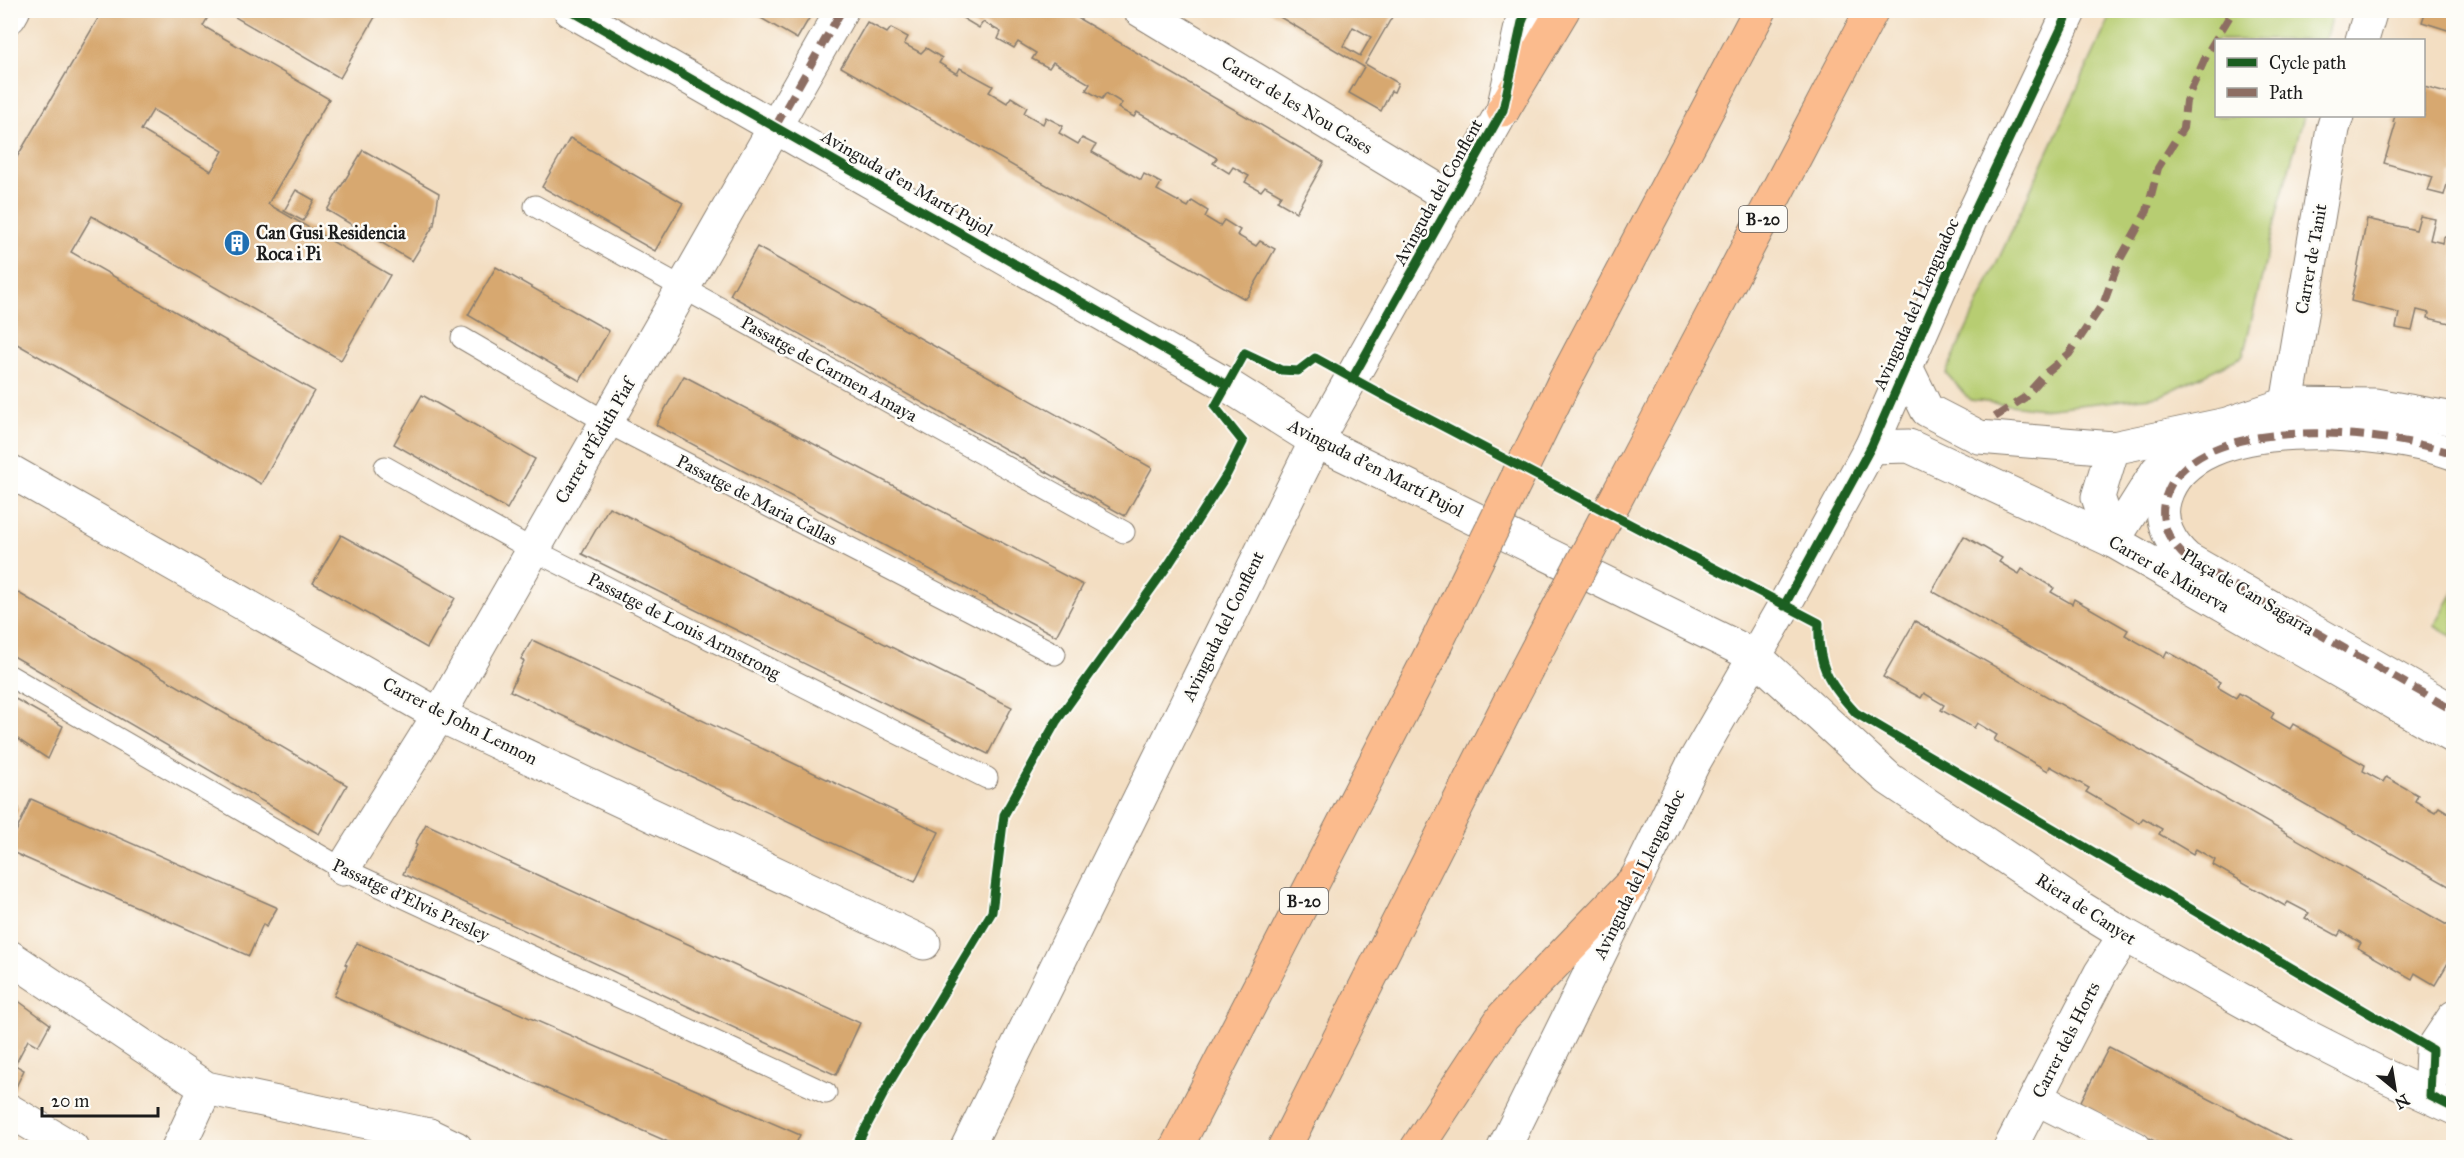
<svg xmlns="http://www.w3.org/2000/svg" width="2464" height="1158" font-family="'IM FELL Great Primer',serif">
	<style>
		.green { fill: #b7cd72; stroke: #6a7447; stroke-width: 1.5 }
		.building { fill: #d7a870; fill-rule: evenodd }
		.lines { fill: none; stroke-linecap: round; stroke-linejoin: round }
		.service-casing { stroke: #887d6f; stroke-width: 23 }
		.pedestrian-casing { stroke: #887d6f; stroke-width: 34 }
		.minor-casing { stroke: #887d6f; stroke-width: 35 }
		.tertiary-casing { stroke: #887d6f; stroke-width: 35 }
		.motorway-casing { stroke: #887d6f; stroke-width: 35 }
		.service { stroke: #fff; stroke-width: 21 }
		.pedestrian { stroke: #fff; stroke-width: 32 }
		.minor { stroke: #fff; stroke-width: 33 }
		.tertiary { stroke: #fff; stroke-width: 33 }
		.motorway { stroke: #fbbb8d; stroke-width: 33 }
		.motorway-bridge-casing { stroke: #887d6f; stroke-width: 35; stroke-linecap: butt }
		.motorway-bridge { stroke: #fbbb8d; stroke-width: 33 }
		.quiet { stroke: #8d6e63; stroke-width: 8; stroke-dasharray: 15 8; stroke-linecap: butt }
		.cycleway-casing { stroke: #fdfcf7; stroke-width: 13 }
		.cycleway { stroke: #1b5e20; stroke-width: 9 }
		.labels { text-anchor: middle; stroke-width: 5; stroke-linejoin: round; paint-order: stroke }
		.shield { fill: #fdfcf7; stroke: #605f5e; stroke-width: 1.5 }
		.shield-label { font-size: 16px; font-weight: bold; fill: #1c1c1c }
		.street-label { font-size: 18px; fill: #1c1c1c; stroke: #fdfcf7 }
		.poi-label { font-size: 18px; font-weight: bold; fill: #1c1c1c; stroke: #fdfcf7; text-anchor: start }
	</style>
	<rect width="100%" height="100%" fill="#fdfcf7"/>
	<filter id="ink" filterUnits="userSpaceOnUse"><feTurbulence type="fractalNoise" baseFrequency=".0167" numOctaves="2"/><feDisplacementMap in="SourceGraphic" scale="12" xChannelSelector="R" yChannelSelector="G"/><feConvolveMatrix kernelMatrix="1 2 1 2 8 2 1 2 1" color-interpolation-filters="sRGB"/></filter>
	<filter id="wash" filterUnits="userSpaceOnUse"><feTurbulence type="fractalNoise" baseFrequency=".008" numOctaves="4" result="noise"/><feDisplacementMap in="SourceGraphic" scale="24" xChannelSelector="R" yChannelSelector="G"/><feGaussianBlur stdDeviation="1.35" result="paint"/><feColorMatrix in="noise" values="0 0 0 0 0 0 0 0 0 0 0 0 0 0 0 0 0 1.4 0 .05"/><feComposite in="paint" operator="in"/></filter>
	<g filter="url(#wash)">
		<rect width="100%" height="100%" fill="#f3dec2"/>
		<!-- green -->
		<g class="green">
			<path d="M2113,11H2333L2325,40H2216V116H2304L2280,201L2243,356L2160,396L2042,409L1970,400L1946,373Z"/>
			<path d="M2453,593V637L2434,626Z"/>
		</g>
		<g id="blocks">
			<!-- building -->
			<g class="building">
				<path d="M103,10H212L203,26L329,99L268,204L390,275L341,360L92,216L71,252L314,391L261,484L10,340V169ZM153,110L223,151L211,171L141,130Z"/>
				<path d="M223,10H379L340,78Z"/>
				<path d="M747,10H814L797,39Z"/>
				<path d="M949,10H1064L1324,162L1296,212L1277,201L1281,195L1265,186L1261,191L1245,182L1249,176L1233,167L1229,173L1213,163L1217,158L1137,112L1134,117L1118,108L1122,103L1106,93L1102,99L1086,90L1090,84L1053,62L1049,68L1032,59L1036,53L1018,42L1014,48L998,39L1001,32L983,22L979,28Z"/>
				<path d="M1268,10H1396L1365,64L1398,83L1394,92L1391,91L1381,111L1349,93L1364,67ZM1353,27L1371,37L1360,56L1343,46Z"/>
				<path d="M2426,10H2454V32L2422,22Z"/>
				<path d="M867,22L887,33L891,28L908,37L904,44L921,53L926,48L942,58L939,63L957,74L960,68L993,86L989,92L1007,103L1011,97L1027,107L1024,113L1043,124L1046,117L1063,126L1059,133L1078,144L1082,138L1096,145L1092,152L1141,180L1144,174L1161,183L1157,190L1188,207L1192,201L1208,211L1205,217L1220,226L1224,220L1240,230L1237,235L1256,246L1260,241L1275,249L1248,296L1245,299L841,67Z"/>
				<path d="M2424,87L2454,95V175L2450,174L2444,195L2428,191L2433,177L2384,163L2396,123L2393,122L2395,116H2424Z"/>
				<path d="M570,138L683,203L655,251L542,187Z"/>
				<path d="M363,150L439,193L434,225L412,261L327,210Z"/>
				<path d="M296,190L314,200L303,221L284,211Z"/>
				<path d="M2420,216L2435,219L2430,240L2443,243L2444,237L2454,239V324L2428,318L2429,313L2417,310L2412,331L2396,328L2399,313L2351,301L2367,219L2416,230Z"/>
				<path d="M757,247L1152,468L1125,516L730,295Z"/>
				<path d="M496,267L609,331L580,381L468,315Z"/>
				<path d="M684,376L1083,585L1056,636L656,425Z"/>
				<path d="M422,395L535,459L507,509L394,444Z"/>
				<path d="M609,507L1012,707L988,754L582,554Z"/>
				<path d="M341,535L455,598L427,648L313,583Z"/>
				<path d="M1964,536L2002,558L1999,562L2019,574L2022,569L2054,588L2051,592L2072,604L2074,599L2128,630L2125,635L2164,657L2167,651L2220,682L2217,687L2236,698L2239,693L2274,713L2271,718L2290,729L2293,724L2365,765L2363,771L2383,782L2386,777L2418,795L2415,801L2435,812L2439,807L2454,816V889L1932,591Z"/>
				<path d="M10,588L347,785L319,834L10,654Z"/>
				<path d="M1915,621L2454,929V953L2435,985L2415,973L2412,979L2358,948L2361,943L2341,931L2338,936L2305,918L2309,913L2288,902L2285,906L2213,865L2215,860L2196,849L2193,854L2159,834L2162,829L2143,818L2139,823L2086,792L2089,788L2050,766L2048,771L1994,740L1997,735L1977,723L1974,728L1941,710L1944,705L1924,693L1921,698L1883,677Z"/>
				<path d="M532,640L939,832L915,882L510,691L524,661L521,659Z"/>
				<path d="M12,697L63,726L48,759L10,734Z"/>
				<path d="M31,799L276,907L277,908L266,927L263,924L249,956L23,857L10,851V845Z"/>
				<path d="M10,804L19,808L10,828Z"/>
				<path d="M426,824L860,1023L836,1075L403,874L417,845L415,844Z"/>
				<path d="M357,943L800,1135L794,1148H682L334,996L347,965L345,964Z"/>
				<path d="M17,1000L50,1024L38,1046L28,1040L15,1065L24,1070L14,1091L10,1089V1003L14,1004Z"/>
				<path d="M2109,1047L2304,1148H2168L2080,1103Z"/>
			</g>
		</g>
	</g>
	<g filter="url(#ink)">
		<use href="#blocks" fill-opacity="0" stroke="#887d6f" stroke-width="1.5"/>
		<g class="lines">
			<defs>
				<g id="service">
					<path d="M535,206L1124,532"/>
					<path d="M462,338L606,422L1055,654"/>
					<path d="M385,467L533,550L987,778"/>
					<path d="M10,676L343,869L826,1093"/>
				</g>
				<g id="pedestrian">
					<path d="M10,17L14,10"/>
					<path d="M775,127L842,10"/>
					<path d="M2454,454C2387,430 2190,409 2165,499C2158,522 2171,545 2188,559L2454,711"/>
				</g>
				<g id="minor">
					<path d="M570,10L1227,385L1316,441L1755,656L1889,779L2081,908L2125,935L2306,1036L2383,1075L2454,1108"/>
					<path d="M1140,10L1453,199"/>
					<path d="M2362,40L2371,10"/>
					<path d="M1906,367L1927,410L1979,437L2113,448L2227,424L2287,404L2375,405L2454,419"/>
					<path d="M2287,404L2333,129L2337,116"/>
					<path d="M1871,447L1909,446L2113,541L2454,737"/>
					<path d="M10,471L439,715L924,943"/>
					<path d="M2113,541L2157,471L2181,452L2210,435"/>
					<path d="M2113,541L2098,497L2113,448"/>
					<path d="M343,869L439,715L775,127"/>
					<path d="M2430,1096L2432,1050L2454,1017"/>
					<path d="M2036,1098L2135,1148"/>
					<path d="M10,1111L72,1148"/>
					<path d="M178,1148L206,1088"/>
					<path d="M389,1148L429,1135"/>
					<path d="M967,1148L1316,441L1503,110L1522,22L1527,10"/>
					<path d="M1504,1148L1693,764L1784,606L1871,447L1970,221L2070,10"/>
					<path d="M2010,1148L2100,974L2125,935"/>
				</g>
				<path id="tertiary" d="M10,957L206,1088L429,1135L456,1148"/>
				<g id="motorway">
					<path d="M1503,110L1563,10"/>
					<path d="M1563,384L1760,10"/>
					<path d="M1653,428L1872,10"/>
					<path d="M1176,1148L1431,654"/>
					<path d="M1284,1148L1511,699"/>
					<path d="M1417,1148L1503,1017L1636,879"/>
				</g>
			</defs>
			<!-- service casing -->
			<use href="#service" class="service-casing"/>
			<!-- pedestrian casing -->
			<use href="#pedestrian" class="pedestrian-casing"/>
			<!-- minor casing -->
			<use href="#minor" class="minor-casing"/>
			<!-- tertiary casing -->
			<use href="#tertiary" class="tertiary-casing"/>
			<!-- motorway casing -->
			<use href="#motorway" class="motorway-casing"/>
			<!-- service -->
			<use href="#service" class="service"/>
			<!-- pedestrian -->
			<use href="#pedestrian" class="pedestrian"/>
			<!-- minor -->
			<use href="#minor" class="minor"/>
			<!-- tertiary -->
			<use href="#tertiary" class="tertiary"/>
			<!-- motorway -->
			<use href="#motorway" class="motorway"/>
			<defs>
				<g id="motorway-bridge">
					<path d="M1431,654L1563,384"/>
					<path d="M1511,699L1653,428"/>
				</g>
			</defs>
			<!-- motorway-bridge casing -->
			<use href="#motorway-bridge" class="motorway-bridge-casing"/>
			<!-- motorway-bridge -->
			<use href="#motorway-bridge" class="motorway-bridge"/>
			<!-- quiet -->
			<g class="quiet">
				<path d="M10,17L14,10"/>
				<path d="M775,127L842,10"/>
				<path d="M1995,417L2024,398L2047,372L2069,354L2104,302L2119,261L2147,211L2158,168L2183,128L2186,101L2208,52L2231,14L2235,10"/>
				<path d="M2454,454C2387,430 2190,409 2165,499C2158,522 2171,545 2188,559L2454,711"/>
			</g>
			<defs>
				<g id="cycleway">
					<path d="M570,10L1227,385"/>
					<path d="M1352,379L1503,110L1522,22L1527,10"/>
					<path d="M1784,606L1871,447L1970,221L2070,10"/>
					<path d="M855,1148L891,1080L992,912L1004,815L1056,722L1169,564L1227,474L1243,442L1215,407L1245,353L1281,370L1298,371L1315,358L1381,394L1819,623C1817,665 1828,683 1856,713L2432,1050L2430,1096L2454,1108"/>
				</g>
			</defs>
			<!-- cycleway casing -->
			<use href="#cycleway" class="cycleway-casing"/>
			<!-- cycleway -->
			<use href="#cycleway" class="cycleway"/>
		</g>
	</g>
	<!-- icons -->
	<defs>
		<symbol id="building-disc" viewBox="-11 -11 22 22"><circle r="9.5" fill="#1f6fb2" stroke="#fdfcf7"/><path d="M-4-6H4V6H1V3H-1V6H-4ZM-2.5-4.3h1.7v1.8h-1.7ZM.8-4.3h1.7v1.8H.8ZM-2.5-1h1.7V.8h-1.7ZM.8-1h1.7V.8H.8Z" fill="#fff"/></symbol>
	</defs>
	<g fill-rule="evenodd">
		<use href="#building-disc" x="222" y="228" width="30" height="30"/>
	</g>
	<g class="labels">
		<!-- shield labels -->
		<g class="shield">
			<rect x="1739" y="206" width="48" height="26" rx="4.5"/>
			<rect x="1280" y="888" width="48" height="26" rx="4.5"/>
		</g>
		<g class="shield-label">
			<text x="1763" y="225">B-20</text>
			<text x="1304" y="907">B-20</text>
		</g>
		<!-- street labels -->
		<g class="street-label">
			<text transform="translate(1297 105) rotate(31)" y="6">Carrer de les Nou Cases</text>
			<text transform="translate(907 183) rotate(30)" y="6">Avinguda d'en Martí Pujol</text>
			<text transform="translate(1438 192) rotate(-61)" y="6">Avinguda del Conflent</text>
			<text transform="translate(2311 259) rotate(-80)" y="6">Carrer de Tanit</text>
			<text transform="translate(1916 304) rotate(-66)" y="6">Avinguda del Llenguadoc</text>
			<text transform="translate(829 369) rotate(29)" y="6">Passatge de Carmen Amaya</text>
			<text transform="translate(595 441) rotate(-60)" y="6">Carrer d'Édith Piaf</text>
			<text transform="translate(1376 468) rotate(27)" y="6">Avinguda d'en Martí Pujol</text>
			<text transform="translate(757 500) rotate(27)" y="6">Passatge de Maria Callas</text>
			<text transform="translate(2169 574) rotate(30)" y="6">Carrer de Minerva</text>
			<text transform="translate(2248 592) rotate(31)" y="6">Plaça de Can Sagarra</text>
			<text transform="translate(684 626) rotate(27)" y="6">Passatge de Louis Armstrong</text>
			<text transform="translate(1223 626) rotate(-64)" y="6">Avinguda del Conflent</text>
			<text transform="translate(460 721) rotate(27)" y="6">Carrer de John Lennon</text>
			<text transform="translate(1639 874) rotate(-64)" y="6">Avinguda del Llenguadoc</text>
			<text transform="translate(411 900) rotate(25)" y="6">Passatge d'Elvis Presley</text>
			<text transform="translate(2086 909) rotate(33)" y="6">Riera de Canyet</text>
			<text transform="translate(2066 1040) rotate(-63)" y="6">Carrer dels Horts</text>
		</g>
		<!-- poi labels -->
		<g class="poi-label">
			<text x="256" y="239">Can Gusi Residencia<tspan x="256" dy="21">Roca i Pi</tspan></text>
		</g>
	</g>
	<!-- margin -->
	<rect width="2464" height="1158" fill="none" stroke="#fdfcf7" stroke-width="36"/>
	<!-- legend -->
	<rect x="2215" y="39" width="210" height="78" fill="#fdfcf7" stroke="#a3a29f" stroke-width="1.5"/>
	<rect x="2227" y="58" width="30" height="9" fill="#1b5e20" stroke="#a3a29f" stroke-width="1.5"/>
	<text x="2269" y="69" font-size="18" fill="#1c1c1c">Cycle path</text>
	<rect x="2227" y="88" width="30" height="9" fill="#8d6e63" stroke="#a3a29f" stroke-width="1.5"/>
	<text x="2269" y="99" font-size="18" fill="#1c1c1c">Path</text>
	<!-- north arrow -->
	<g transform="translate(2395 1089) rotate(150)" stroke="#fdfcf7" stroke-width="4.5" paint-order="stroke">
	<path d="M0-4.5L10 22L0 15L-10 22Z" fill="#1c1c1c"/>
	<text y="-9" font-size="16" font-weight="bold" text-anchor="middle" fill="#1c1c1c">N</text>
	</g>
	<!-- scale -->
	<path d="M42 1107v9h116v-9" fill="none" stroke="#1c1c1c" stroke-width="3"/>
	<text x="51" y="1107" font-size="18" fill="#1c1c1c" stroke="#fdfcf7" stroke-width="4.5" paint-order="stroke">20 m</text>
</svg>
